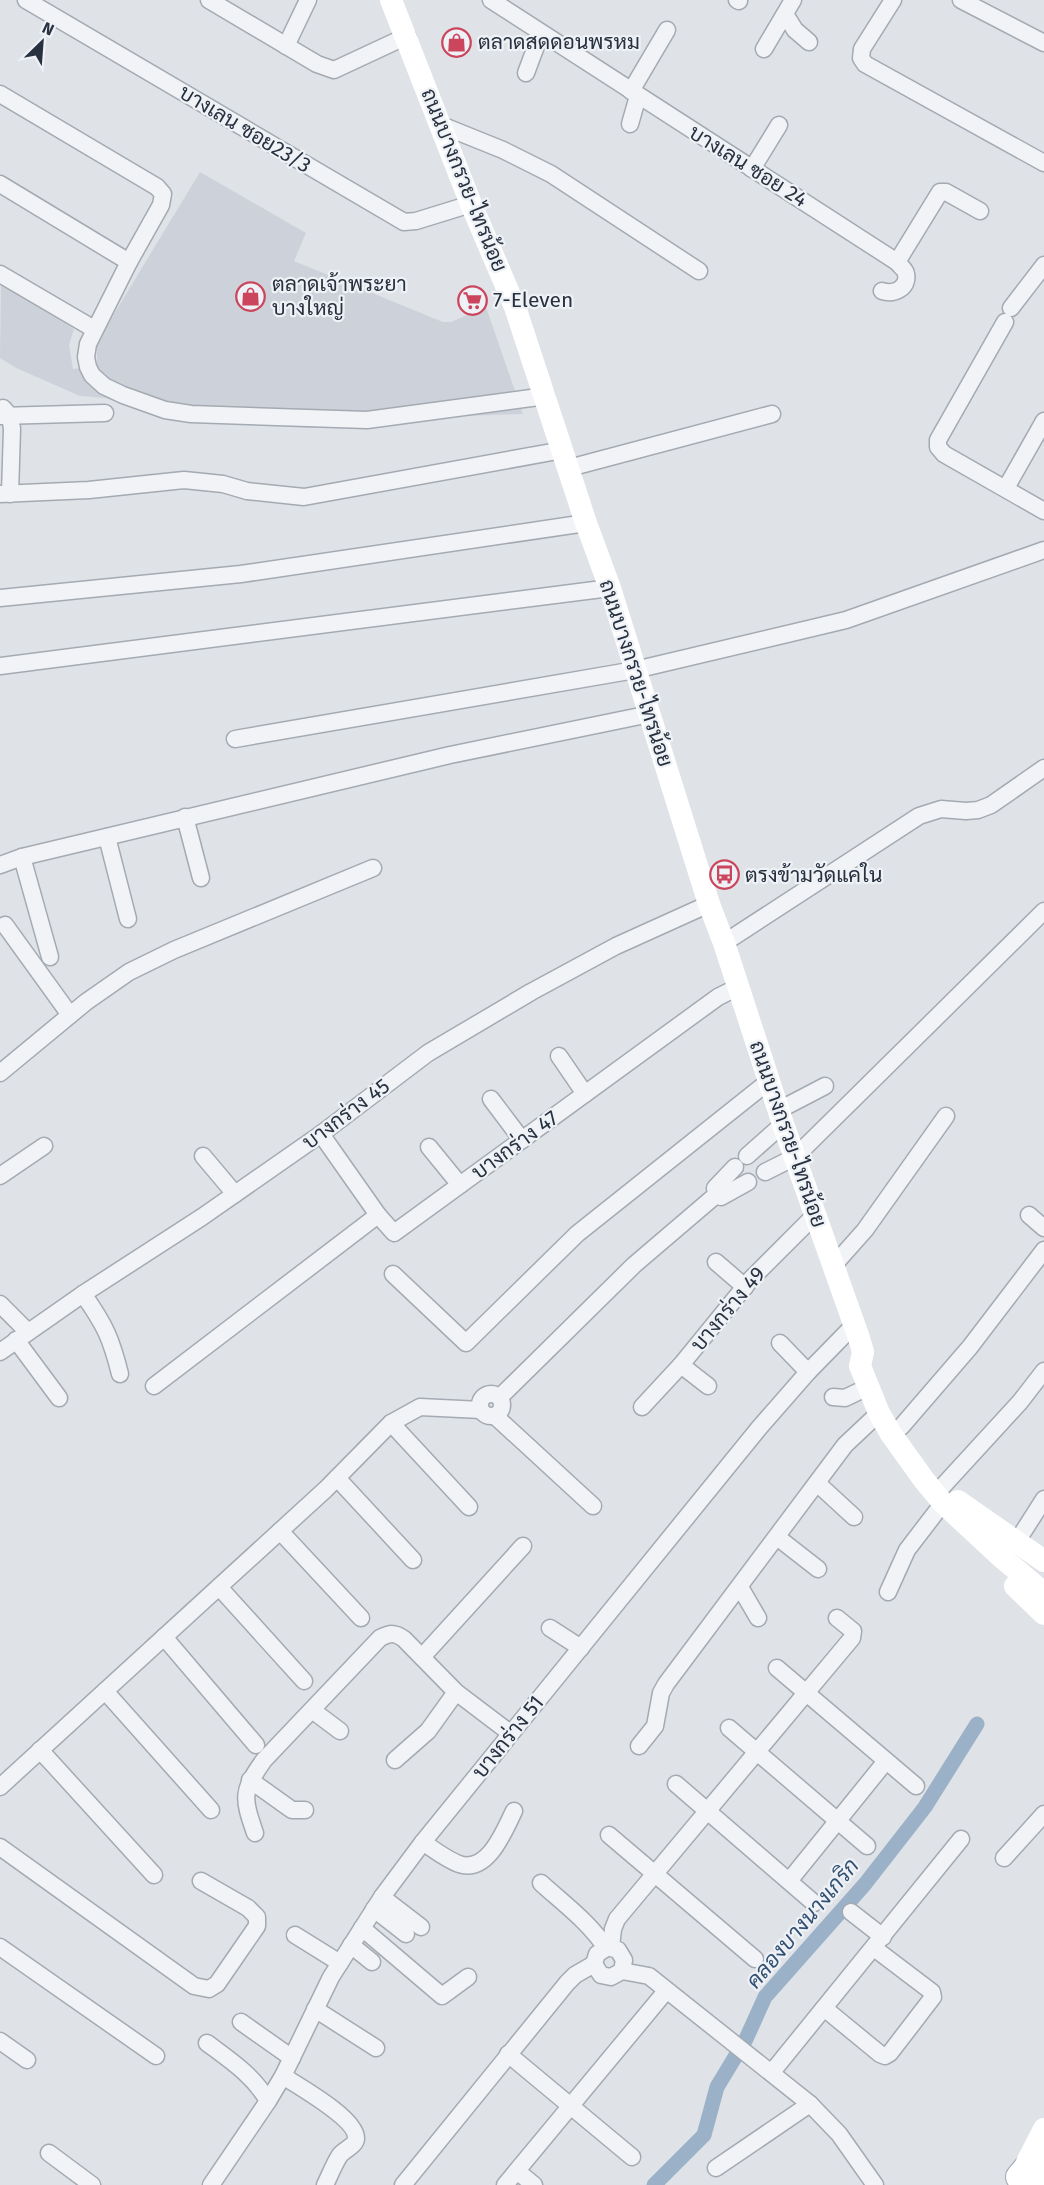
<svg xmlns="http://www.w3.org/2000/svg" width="1044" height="2185" font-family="'Fira Sans',Sarabun,sans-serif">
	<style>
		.built { fill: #cdd2da }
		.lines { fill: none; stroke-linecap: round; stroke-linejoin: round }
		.canal { stroke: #9bb1c7; stroke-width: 15 }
		.minor-casing { stroke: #a4aab2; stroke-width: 19 }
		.primary-casing { stroke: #9fa7b3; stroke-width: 28 }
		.minor { stroke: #f2f3f6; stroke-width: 16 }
		.secondary { stroke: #fff; stroke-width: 22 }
		.primary { stroke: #fff; stroke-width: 26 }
		.labels { text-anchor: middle; stroke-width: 4.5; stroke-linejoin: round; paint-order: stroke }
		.poi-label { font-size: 21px; fill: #28313f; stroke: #eef2f6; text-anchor: start }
		.street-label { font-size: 21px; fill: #28313f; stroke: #eef2f6 }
		.water-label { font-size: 22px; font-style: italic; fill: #335172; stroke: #eef2f6 }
	</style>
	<rect width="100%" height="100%" fill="#dfe3e8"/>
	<!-- built -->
	<path class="built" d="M200,172L306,233L294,261L443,322H451L486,307L523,414L429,417L316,428L173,421L105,398L80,396L16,368L0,358L1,283L74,329L69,345L73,369L97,366V342Z"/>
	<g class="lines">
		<!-- canal -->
		<path class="canal" d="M654,2185L704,2135L717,2087L746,2039L765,1997L865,1884L925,1807L977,1724"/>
		<defs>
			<g id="minor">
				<path d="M26,0L404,222L416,221L471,204"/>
				<path d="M209,0L317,64L334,70L407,36"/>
				<path d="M491,0L897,262L940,192H946L980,211"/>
				<path d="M737,0L739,1"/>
				<path d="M893,0L862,49L861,58L865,64L1044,163"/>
				<path d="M961,0L1044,43"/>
				<path d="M785,14L795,30L809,42"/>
				<path d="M286,46L308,0"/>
				<path d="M764,49L793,0"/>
				<path d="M526,73L541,33"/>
				<path d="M631,91L667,30"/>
				<path d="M0,94L157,187L163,194L161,205L129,262L88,344L86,357L88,367L92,375L104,386L123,395L165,410L191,414L367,420L546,396"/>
				<path d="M630,124L638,96"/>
				<path d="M441,125L503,150L551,174L699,271"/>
				<path d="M752,169L779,125"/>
				<path d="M0,184L129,262"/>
				<path d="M0,274L94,329"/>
				<path d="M882,291C894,295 909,288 906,274C906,270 900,266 897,262"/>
				<path d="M1011,308L1044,265"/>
				<path d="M1005,322L938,440V447L944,454L1044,511"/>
				<path d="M3,408L10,416L12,429L10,494"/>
				<path d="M0,416L105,413"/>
				<path d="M569,468L772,414"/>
				<path d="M1006,488L1044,421"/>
				<path d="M0,494L89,490L184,480L223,484L247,491L304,497L563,450"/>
				<path d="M0,598L241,574L586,523"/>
				<path d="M0,666L610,588"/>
				<path d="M235,739L635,670L846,620L1044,550"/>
				<path d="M185,817L201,878"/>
				<path d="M107,837L128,919"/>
				<path d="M22,857L50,957"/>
				<path d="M0,865L22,857L450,755L650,714"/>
				<path d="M5,925L70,1015"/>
				<path d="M724,943L919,816L941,809L966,811L978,810L991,805L1044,768"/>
				<path d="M559,1056L585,1094"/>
				<path d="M0,1073L86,1002L129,972L174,950L373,868"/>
				<path d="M491,1099L522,1140"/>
				<path d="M779,1110L825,1086"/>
				<path d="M321,1134L378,1215L394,1233L718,997L738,987"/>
				<path d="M429,1147L460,1185"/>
				<path d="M203,1156L235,1194"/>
				<path d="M747,1156L783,1124"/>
				<path d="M765,1172L795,1157L1044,911"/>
				<path d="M0,1176L44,1146"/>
				<path d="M716,1195L721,1197L748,1182"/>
				<path d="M1029,1215L1044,1228"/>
				<path d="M716,1262L745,1287"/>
				<path d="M833,1266L865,1230L946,1116"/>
				<path d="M393,1274L466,1343L577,1234L769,1081"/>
				<path d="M83,1294C105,1325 111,1338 120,1374"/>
				<path d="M0,1304L28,1332"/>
				<path d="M16,1340L59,1398"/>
				<path d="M780,1343L808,1372"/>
				<path d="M0,1352L83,1294L202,1217L321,1134L428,1053L531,992L616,946L709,904"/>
				<path d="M681,1365L708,1386"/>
				<path d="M154,1386L378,1215"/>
				<circle cx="491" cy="1405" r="11"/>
				<path d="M500,1397L634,1265L716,1195L715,1188L735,1167"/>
				<path d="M833,1397L845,1398L868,1387"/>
				<path d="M642,1407L681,1365L751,1279L816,1214"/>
				<path d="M495,1416L593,1506"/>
				<path d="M391,1423L469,1507"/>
				<path d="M901,1427L970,1347L1044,1250"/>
				<path d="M337,1478L413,1560"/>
				<path d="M817,1483L854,1517"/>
				<path d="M942,1487L1020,1402L1044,1371"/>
				<path d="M280,1531L361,1618"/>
				<path d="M777,1537L818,1569"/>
				<path d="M1016,1543L1044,1499"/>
				<path d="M219,1587L304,1681"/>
				<path d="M740,1587L758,1618"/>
				<path d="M888,1592L907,1550L943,1503"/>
				<path d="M550,1628L581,1648"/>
				<path d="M164,1637L256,1745"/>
				<path d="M422,1657L523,1546"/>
				<path d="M777,1668L916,1786"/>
				<path d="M105,1691L211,1810"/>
				<path d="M312,1710L340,1731"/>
				<path d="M729,1728L867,1846"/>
				<path d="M639,1746L655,1726L661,1693L666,1684L845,1445L879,1413"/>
				<path d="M40,1750L154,1875"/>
				<path d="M395,1760L428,1731L456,1692"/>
				<path d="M250,1780L292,1810H305"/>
				<path d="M676,1784L814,1903"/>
				<path d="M0,1787L326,1489L391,1423L420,1407L481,1410"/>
				<path d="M255,1833C243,1798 241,1792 264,1760L380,1638C390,1633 394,1632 404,1639L456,1692L510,1733"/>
				<path d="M609,1835L755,1959"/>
				<path d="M423,1842C434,1850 446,1859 459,1864C488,1874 504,1831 514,1811"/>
				<path d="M0,1847L194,1986L209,1989L217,1984L257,1926V1917L248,1908L201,1881"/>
				<path d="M1004,1858L1044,1814"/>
				<path d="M789,1881L886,1761"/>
				<path d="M541,1883C564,1904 589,1922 606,1948"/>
				<path d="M382,1897L421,1927"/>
				<path d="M374,1909L406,1934"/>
				<path d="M851,1912L883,1937"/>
				<path d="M362,1928L442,1996L468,1977"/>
				<path d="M295,1935L340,1963"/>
				<path d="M351,1945L372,1962"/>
				<path d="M0,1947L156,2056"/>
				<path d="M611,1947L613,1929L617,1919L852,1638L853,1631L837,1618"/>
				<path d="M622,1971L624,1960L618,1950L608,1947L597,1954L594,1964L601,1975L611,1977L622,1971L649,1976L810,2104L839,2134L875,2185"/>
				<path d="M824,2008L880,2054L885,2056L890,2053L933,1997L932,1992L874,1948"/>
				<path d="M315,2009L376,2048"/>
				<path d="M241,2022L292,2058"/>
				<path d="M0,2041L27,2060"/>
				<path d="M207,2043C230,2060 254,2076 268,2101"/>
				<path d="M508,2054L632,2157"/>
				<path d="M772,2072L961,1839"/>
				<path d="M283,2076C298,2086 358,2119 356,2139C355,2146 344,2150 340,2155C334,2164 330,2175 325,2185"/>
				<path d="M49,2153L92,2185"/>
				<path d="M716,2168L810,2104"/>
				<path d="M517,2171L534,2185"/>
				<path d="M211,2185L268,2101L283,2076L331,1977L382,1897L423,1842L759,1428L808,1372L854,1325"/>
				<path d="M403,2185L567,1983L575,1975L594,1964"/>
				<path d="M505,2185L666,1991"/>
			</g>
			<g id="primary">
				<path d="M1019,2177L1044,2147"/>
				<path d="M1037,2185L1044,2173"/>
			</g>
		</defs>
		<!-- minor casing -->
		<use href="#minor" class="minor-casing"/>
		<!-- primary casing -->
		<use href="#primary" class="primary-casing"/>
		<!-- minor -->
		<use href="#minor" class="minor"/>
		<!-- secondary -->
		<g class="secondary">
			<path d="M391,0L471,204L515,307L586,523L610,588L709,904L724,943L783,1124L859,1338L863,1352L860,1366L879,1413L891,1434L924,1480L943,1503L1000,1556L1044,1593"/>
			<path d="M958,1501L1044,1561"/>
			<path d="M1015,1586L1044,1614"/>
			<path d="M1027,2162L1044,2129"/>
		</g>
		<!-- primary -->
		<use href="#primary" class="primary"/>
	</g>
	<!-- icons -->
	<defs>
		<symbol id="shop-ring" viewBox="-11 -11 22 22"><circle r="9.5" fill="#eef2f6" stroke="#cb465d" stroke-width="1.5"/><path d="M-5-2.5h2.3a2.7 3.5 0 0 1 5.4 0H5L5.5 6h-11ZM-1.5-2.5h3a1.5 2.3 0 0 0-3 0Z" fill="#cb465d"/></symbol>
		<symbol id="supermarket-ring" viewBox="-11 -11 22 22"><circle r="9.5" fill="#eef2f6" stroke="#cb465d" stroke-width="1.5"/><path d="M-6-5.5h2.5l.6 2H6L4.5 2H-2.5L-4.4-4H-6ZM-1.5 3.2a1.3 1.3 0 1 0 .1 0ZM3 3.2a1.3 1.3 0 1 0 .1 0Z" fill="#cb465d"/></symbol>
		<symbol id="bus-ring" viewBox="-11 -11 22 22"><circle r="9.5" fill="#eef2f6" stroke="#cb465d" stroke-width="1.5"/><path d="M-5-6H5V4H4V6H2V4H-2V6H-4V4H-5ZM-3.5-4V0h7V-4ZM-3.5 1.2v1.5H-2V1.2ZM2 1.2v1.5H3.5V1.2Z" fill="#cb465d"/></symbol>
	</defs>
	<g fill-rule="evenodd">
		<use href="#shop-ring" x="440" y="26" width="33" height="33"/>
		<use href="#shop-ring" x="234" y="280" width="33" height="33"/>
		<use href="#supermarket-ring" x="456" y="284" width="33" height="33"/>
		<use href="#bus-ring" x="708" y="858" width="33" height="33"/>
	</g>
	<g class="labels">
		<!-- poi labels -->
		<g class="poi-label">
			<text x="478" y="49">ตลาดสดดอนพรหม</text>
			<text x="272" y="291">ตลาดเจ้าพระยา<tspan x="272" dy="24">บางใหญ่</tspan></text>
			<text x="493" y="307">7-Eleven</text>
			<text x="745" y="882">ตรงข้ามวัดแคใน</text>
		</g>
		<!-- street labels -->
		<g class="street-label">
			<text transform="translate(245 129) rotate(31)" y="7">บางเลน ซอย23/3</text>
			<text transform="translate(748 166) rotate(32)" y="7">บางเลน ซอย 24</text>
			<text transform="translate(464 180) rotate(68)" y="7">ถนนบางกรวย-ไทรน้อย</text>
			<text transform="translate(636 673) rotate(72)" y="7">ถนนบางกรวย-ไทรน้อย</text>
			<text transform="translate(346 1114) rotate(-37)" y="7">บางกร่าง 45</text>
			<text transform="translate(788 1134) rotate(71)" y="7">ถนนบางกรวย-ไทรน้อย</text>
			<text transform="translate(515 1145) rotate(-36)" y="7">บางกร่าง 47</text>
			<text transform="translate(728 1309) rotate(-50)" y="7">บางกร่าง 49</text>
			<text transform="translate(508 1737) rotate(-51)" y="7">บางกร่าง 51</text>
		</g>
		<!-- water labels -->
		<g class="water-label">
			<text transform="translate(802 1923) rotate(-50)" y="8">คลองบางนางเกริก</text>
		</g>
	</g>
	<!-- north arrow -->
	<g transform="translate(42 42) rotate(25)" stroke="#eef2f6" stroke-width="4.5" paint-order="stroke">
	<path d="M0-4.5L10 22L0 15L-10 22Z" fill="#28313f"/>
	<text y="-9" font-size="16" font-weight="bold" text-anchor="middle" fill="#28313f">N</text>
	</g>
</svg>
